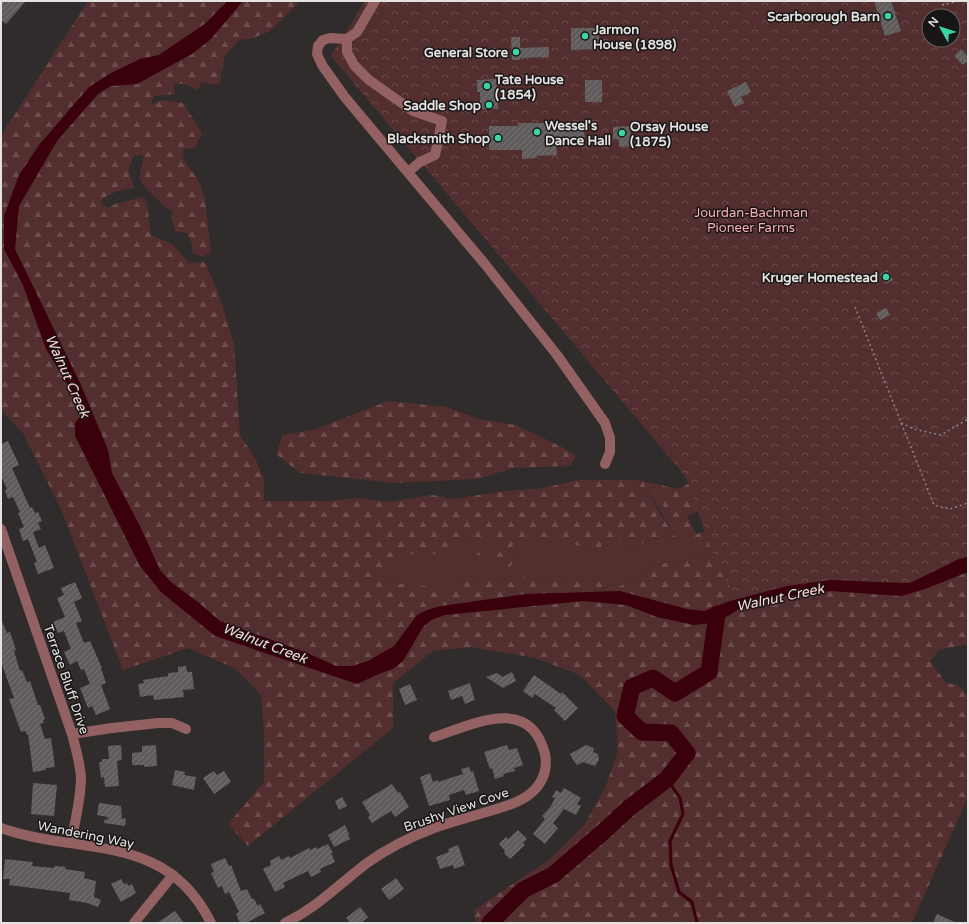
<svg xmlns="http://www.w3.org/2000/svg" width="969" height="924" font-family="'Varela Round',sans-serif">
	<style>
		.green { fill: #532e2f }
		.forest { fill: url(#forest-firs); fill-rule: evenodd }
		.park { fill: url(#park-crowns); fill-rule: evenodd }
		.water { fill: #3a010b }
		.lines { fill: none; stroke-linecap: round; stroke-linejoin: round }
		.stream { stroke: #3a010b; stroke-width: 3 }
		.river { stroke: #3a010b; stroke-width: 17 }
		.building { fill: url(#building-hatch) }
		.path { stroke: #898686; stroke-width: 1.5; stroke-dasharray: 2 3; stroke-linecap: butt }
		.minor { stroke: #946163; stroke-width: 10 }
		.poi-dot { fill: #3bd4a4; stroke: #171515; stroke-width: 1.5 }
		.labels { text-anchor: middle; stroke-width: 3; stroke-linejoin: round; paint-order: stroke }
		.poi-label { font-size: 13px; font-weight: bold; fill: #e5e2e2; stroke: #171515; text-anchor: end }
		.park-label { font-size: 13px; fill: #fdadaf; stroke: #171515 }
		.street-label { font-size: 13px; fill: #e5e2e2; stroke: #171515 }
		.water-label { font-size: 14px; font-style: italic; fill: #ffd5d6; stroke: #171515 }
	</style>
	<defs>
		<pattern id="forest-firs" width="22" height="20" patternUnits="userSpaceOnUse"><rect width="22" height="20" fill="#532e2f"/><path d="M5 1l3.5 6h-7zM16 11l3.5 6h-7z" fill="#6c4c4d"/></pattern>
		<pattern id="park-crowns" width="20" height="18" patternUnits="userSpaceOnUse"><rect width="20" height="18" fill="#532e2f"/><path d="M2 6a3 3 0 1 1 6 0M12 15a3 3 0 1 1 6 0" fill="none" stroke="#6c4c4d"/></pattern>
		<pattern id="building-hatch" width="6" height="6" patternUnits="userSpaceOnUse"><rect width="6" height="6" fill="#605c5c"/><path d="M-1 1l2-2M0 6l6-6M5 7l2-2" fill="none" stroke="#777373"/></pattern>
	</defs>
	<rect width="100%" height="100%" fill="#302c2c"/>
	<!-- green -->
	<path class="green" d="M644,484L649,485L663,503L672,522L698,546H710L715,557L655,564L635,578L618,587L595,580L534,581L523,576L512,582L470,580L443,588L423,587L370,579L402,554H449C460,544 474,532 490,539C494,540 497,544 501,546L476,553L516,561L511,548L517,539L528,535L543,543L565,542L594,550L617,541L634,548L651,540L663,537L677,539Z"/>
	<!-- forest -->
	<g class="forest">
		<path d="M88,1H300L270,31L253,38L239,40L225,56L219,85L202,82L197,90L188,85L174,83L175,94L154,96L151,104L164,100L183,103L202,133L195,148L183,149L184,161L198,179L205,200L211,252L203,257L193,253L191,242L187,233L175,231L172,218L173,211C165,209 162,203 156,198C135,179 139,181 144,155L134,156L128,170L134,188C121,190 109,192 100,202L108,208L115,204L143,197L147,203L151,235L172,244L189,263L205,262L219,295L234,344L240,435L255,458L264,479V501H328L360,498L389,502L432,495L454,499L497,492L543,488L579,480H636L679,489L696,479L968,424V644L939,650L930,661L946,683L958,685L968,696V797L912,923H476L474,910L549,860L584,825L605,788L618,751L615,711L580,675L535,658L472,647L433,651L393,683V728L248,846L228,824L264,782V733L261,695L236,669L188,648L123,670L61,509L23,433L1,410V136ZM641,482C668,494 669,538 697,546C703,548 712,546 719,546L707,531L696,534L687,516L700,510L742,542L714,557L655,564L635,578L618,587L595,580L534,581L523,576L512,582L470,580L443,588L394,583L371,579L402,554H450C466,538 480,530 500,546L475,553L506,570L516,561L511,548L517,539L528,536L543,543L565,542L594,550L617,541L634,548C652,539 657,535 677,539L660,514L644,484Z"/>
		<path d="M388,401L446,407L482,420L516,425L560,446L576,456L570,466L513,468L477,479L395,483L300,473L276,454L283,435L313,430Z"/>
	</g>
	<!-- park -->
	<path class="park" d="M365,1H968V558L908,587L832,586L737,601L710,546L686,477L331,56ZM929,16H953V40H929Z"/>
	<!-- water -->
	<path class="water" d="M227,1H243L211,39L192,54L137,84L111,86L98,94L57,141L19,206L15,249L81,385L108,450L112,473L140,526L160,570L171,582L199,603L220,621L305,652L336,666H352L368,661L394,646L417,615L427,610L441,606L526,594L620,591L687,609L704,611L730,601L787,586L831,580L903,583H910L959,559L968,557V572L925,589L901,596L830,591L774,598L748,603L730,615L711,623L694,625L657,617L626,605L583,601L445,615L431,620L423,627L403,661L393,669L381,673L357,684L215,636L161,592L140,566L75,436V423L82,414L65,380L46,349L23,285L4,249V216L19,175L39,145L89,87L111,73L140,59L159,55L206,23Z"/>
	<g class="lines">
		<!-- stream -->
		<path class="stream" d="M667,779L680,798L683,814L670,841L671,865L679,892L692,902L697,923"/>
		<!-- river -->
		<path class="river" d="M490,923L523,890L553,875L603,832L629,808L667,779L687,753L671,733L642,732L625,716L632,687L653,678L675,693L709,672L717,614"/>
	</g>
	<!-- building -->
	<g class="building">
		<path d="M1,1H26L6,24L1,20Z"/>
		<path d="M874,1H891L901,31L885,36Z"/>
		<path d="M571,28H599V45H594V49L571,50Z"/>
		<path d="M511,37H520V48L549,47V57L520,58V60H512Z"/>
		<path d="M961,49L968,57V61L963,65L954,56Z"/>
		<path d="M496,79L498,109H480V92H477V80Z"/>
		<rect x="585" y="80" width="17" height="22"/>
		<path d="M746,82L751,92L741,97L744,103L735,107L727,91Z"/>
		<path d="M518,123H556V129H584L585,140L556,141L557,155L536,156V158L522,159V150H489V126H518Z"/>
		<path d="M630,126L631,146L619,147V139H613V127Z"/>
		<path d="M887,270L893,280L885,284L880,274Z"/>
		<path d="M886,308L890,315L880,320L876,313Z"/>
		<path d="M8,441L19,465L12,468L30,508L32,507L35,513L38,512L42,521L38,523L41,529L33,532L39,548L45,545L54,568L38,574L34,563L37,562L28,539L23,541L19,529L24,527L18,513L20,512L13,497L8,499L5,490L7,489L1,476V444Z"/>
		<path d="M75,582L82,598L74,602L82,621L76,623L84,643L90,641L102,668H101L106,683L101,685L110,709L96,715L92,706L88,708L80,688L90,684L84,669L81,670L77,661L70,665L64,652L71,649L64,631L58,633L53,622L65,617L57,598L64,595L61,588Z"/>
		<path d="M1,619L7,633L10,632L16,650L14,651L20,671L22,670L27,682L30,681L38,705H40L45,719L43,720L44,723L40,724L45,739L51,738L55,767L46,768V770L33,772L28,734L27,735L25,731L21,732L9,699L14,698L1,662Z"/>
		<path d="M186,666L187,672H192L194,689L183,690L184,697L154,700L153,695L140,697L138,684L144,683L143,680L168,676V673L178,672V667Z"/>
		<path d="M512,672L516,681L503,688L486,677L497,673L503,677Z"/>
		<path d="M534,675L561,694L562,692L578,708L565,721L554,710L556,708L535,694L532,698L523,691Z"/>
		<path d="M470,683L475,700L465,704L462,696L451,700L448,691Z"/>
		<path d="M410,684L417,700L405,705L399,689Z"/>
		<path d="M121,745L122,760L117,761L119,786L105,787L104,777L101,778L99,762H102V759H109L108,746Z"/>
		<path d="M156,745L157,766L144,767V765H132V753L142,752V746Z"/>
		<path d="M507,745L509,750L517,748L523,765L514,768L515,771L503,774L504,776L495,779L492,768L490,769L484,752Z"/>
		<path d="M586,745L594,748L593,752L598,754L599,760L595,766L583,762L577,765L573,760L570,754Z"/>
		<path d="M469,767L471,772L473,771L479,791L466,795L464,790L449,795L450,800L429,806L420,777L430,773L433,782L438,780V782L463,774L461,769Z"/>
		<path d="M175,770L185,772L184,775L196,777L194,790L172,785Z"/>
		<path d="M214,771L217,775L224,771L231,782L214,794L203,778Z"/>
		<path d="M33,783L57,785L54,816L31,814Z"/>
		<path d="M392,784L398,793L400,792L409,807L395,817L391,811L372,823L368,817L370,815L362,802Z"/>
		<path d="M564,788L581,798L577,804L581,806L576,815L564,809L553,823L558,828L545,844L533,834L545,819L542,816L551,806L555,798L552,797L556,790L561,793Z"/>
		<path d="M342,797L347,806L339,810L335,801Z"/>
		<path d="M99,803L121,806L122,819L126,818L125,826L104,823V820L111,819H107L108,817L97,815Z"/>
		<path d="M345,825L349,834L348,835L350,839L334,847L328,835Z"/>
		<path d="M518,830L527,839L523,843L525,845L510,859L504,853L505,851L499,844L506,837L508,839Z"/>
		<path d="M328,844L333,853H331L335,862L320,869L321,872L311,877L308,871L283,883L285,887L275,892L263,869L271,865L270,861L279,856L281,860L289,856L290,858L309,848L310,850L316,847L317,849Z"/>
		<path d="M458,845L465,865L454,869L453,865L440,869L436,857L449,852L448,849Z"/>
		<path d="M225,858L229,866L231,865L241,891L247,889L252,899H254L258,906L260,904L265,913L246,923H240L236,914L239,912L229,892L225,894L222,886L218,888L211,873L214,872L211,864Z"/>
		<path d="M5,859L33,862L32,866L54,868V866L66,867L65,869L85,872L84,878L96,881L94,897L101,900L98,907L87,903L69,900L70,893L9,885L10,879H3Z"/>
		<path d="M396,878L404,889L389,900L381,889Z"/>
		<path d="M121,879L124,884L127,883L128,886L132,884L136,893L121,902L111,884Z"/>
		<path d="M360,907L368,917L361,923H350L346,918Z"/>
		<path d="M175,911L184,923H157Z"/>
		<path d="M937,914L957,923H933Z"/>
	</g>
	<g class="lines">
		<!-- path -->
		<g class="path">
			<path d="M942,5L959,1"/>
			<path d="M855,307L934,505L950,509L968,503"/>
			<path d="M901,423L914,429L941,435L968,419"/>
		</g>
		<!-- minor -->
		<g class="minor">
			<path d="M375,1L357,32L347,39L330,38L323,40L318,46L317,54L322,65L344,96L379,138L484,263L557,355L605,423L610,438V452L605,464"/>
			<path d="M347,39V52L354,65L369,80L413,111L442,121L435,155L420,162L408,172"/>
			<path d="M1,529L72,734C76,749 80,763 81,777C81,799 75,821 71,843"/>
			<path d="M72,734L112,728L158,723H172L186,729"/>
			<path d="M1,828C80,856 166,831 211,923"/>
			<path d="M134,923L173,875"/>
			<path d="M285,923C318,907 338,885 367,863C388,848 410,837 434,828C450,822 467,818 483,813C499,808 517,804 530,794C543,783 548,770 545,754C530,694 472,725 434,737"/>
		</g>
	</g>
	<!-- markers -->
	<g class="poi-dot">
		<circle cx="888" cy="16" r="4"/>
		<circle cx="585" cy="36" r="4"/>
		<circle cx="516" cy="52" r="4"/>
		<circle cx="487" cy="86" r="4"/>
		<circle cx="489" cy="105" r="4"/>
		<circle cx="537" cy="132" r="4"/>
		<circle cx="622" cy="133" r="4"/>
		<circle cx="498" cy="138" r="4"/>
		<circle cx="886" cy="277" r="4"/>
	</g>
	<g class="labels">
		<!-- poi labels -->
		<g class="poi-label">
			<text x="880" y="21">Scarborough Barn</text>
			<text x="593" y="34" text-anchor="start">Jarmon<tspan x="593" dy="15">House (1898)</tspan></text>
			<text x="508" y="57">General Store</text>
			<text x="495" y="84" text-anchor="start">Tate House<tspan x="495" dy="15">(1854)</tspan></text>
			<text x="481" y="110">Saddle Shop</text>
			<text x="545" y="130" text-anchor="start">Wessel's<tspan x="545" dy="15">Dance Hall</tspan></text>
			<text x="630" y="131" text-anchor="start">Orsay House<tspan x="630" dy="15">(1875)</tspan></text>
			<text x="490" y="143">Blacksmith Shop</text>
			<text x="878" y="282">Kruger Homestead</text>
		</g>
		<!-- park labels -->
		<g class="park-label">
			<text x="751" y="217">Jourdan-Bachman<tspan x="751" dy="15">Pioneer Farms</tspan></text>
		</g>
		<!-- street labels -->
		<g class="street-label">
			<text transform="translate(67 679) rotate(71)" y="5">Terrace Bluff Drive</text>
			<text transform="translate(456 809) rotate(-19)" y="5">Brushy View Cove</text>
			<text transform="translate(86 834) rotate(11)" y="5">Wandering Way</text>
		</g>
		<!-- water labels -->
		<g class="water-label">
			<text transform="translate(68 376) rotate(66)" y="5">Walnut Creek</text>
			<text transform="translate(780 597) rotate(-12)" y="5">Walnut Creek</text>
			<text transform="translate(265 643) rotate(21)" y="5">Walnut Creek</text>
		</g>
	</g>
	<!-- border -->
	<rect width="969" height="924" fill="none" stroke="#e5e2e2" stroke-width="4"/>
	<!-- north arrow -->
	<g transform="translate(941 28) rotate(309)"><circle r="19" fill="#171515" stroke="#696767"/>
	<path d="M0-3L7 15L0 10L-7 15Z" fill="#3bd4a4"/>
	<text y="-6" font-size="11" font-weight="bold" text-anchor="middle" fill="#e5e2e2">N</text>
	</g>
</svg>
